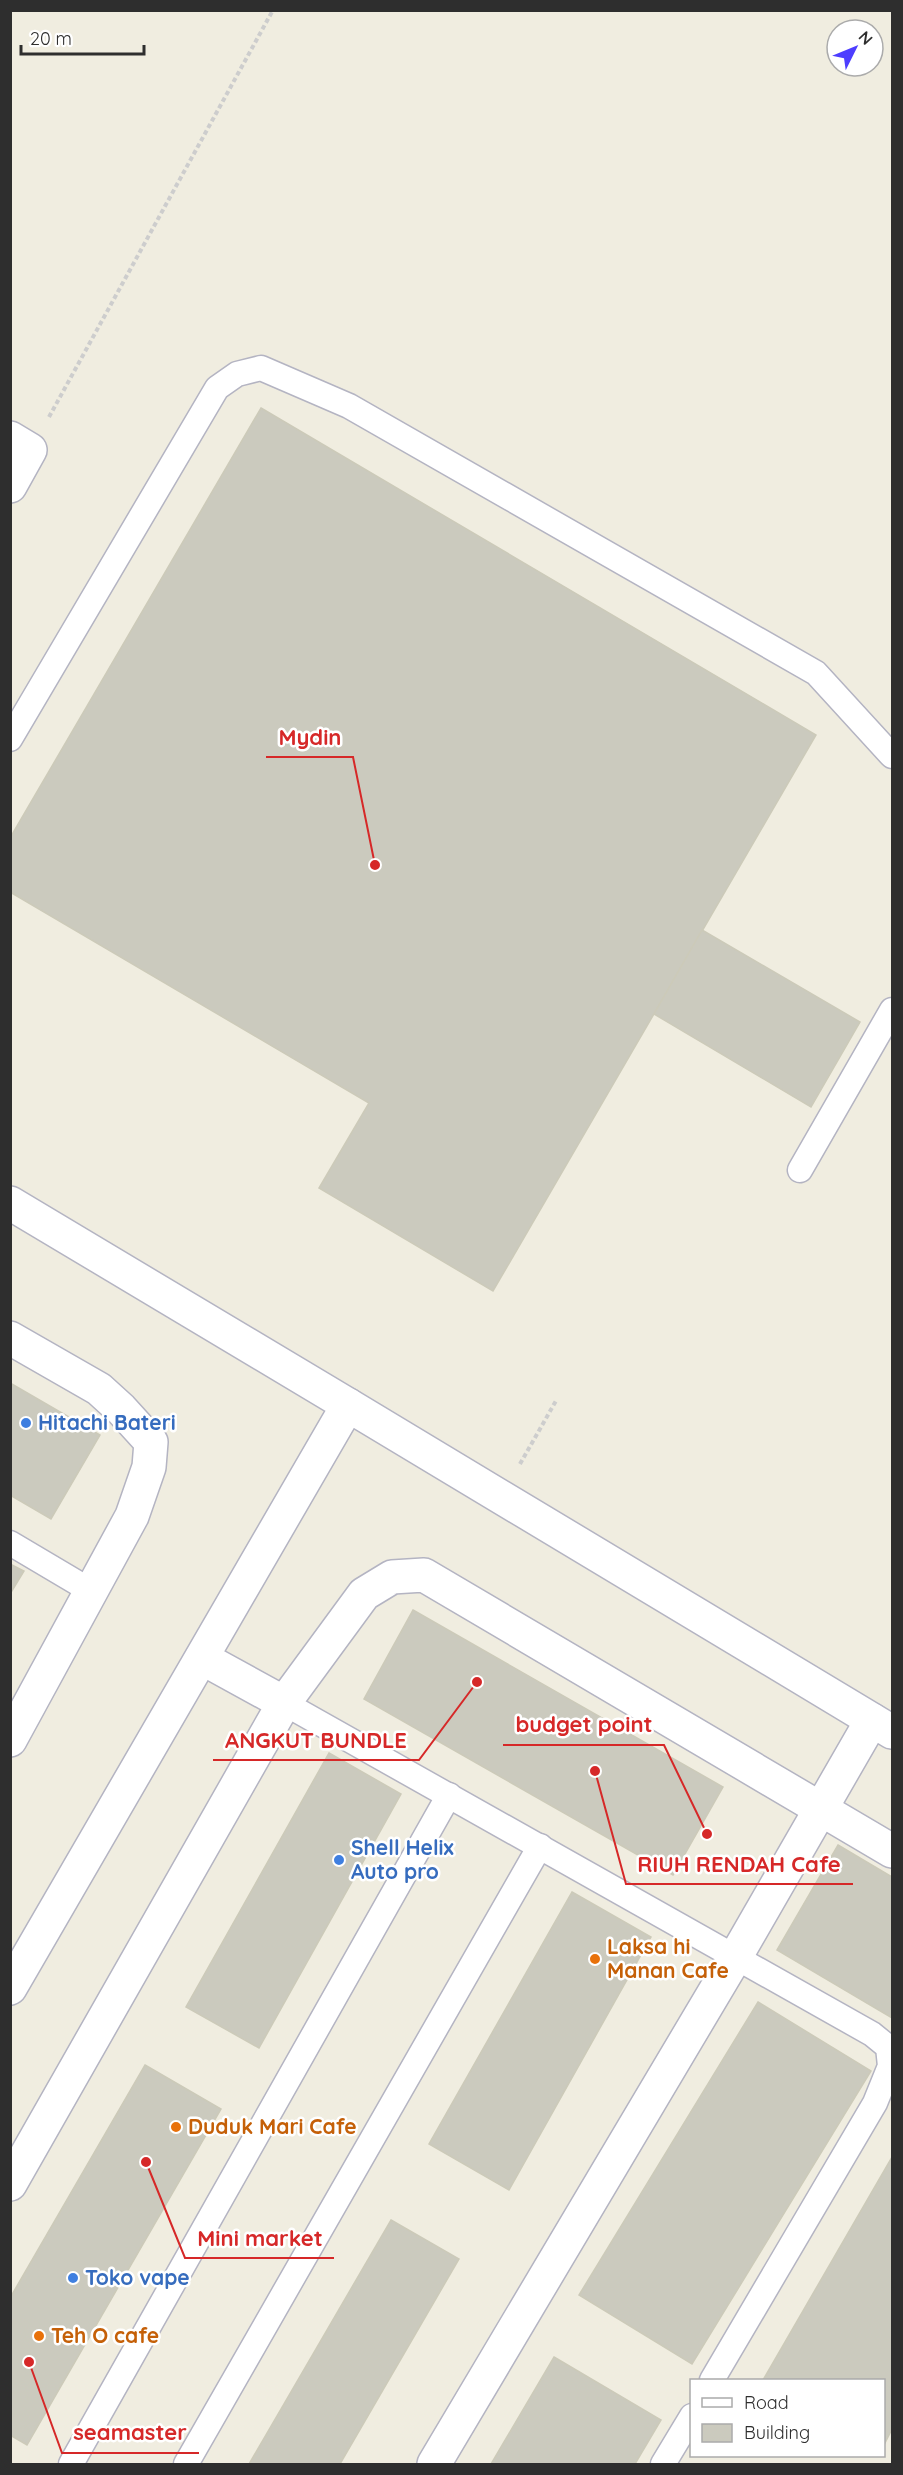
<svg xmlns="http://www.w3.org/2000/svg" width="903" height="2475" font-family="Quicksand,sans-serif">
	<style>
		.building { fill: #cbcabe; stroke: #cccab9; stroke-width: 1.5 }
		.lines { fill: none; stroke-linecap: round; stroke-linejoin: round }
		.lane-casing { stroke: #b4b4c2; stroke-width: 27 }
		.street-casing { stroke: #b4b4c2; stroke-width: 36 }
		.path { stroke: #cdcdcd; stroke-width: 4; stroke-dasharray: 4.5 3; stroke-linecap: butt }
		.lane { stroke: #fff; stroke-width: 24 }
		.street { stroke: #fff; stroke-width: 33 }
		.shop-dot { fill: #3f7fe0; stroke: #fff; stroke-width: 2 }
		.food-dot { fill: #e8710a; stroke: #fff; stroke-width: 2 }
		.labels { text-anchor: middle; stroke-width: 5; stroke-linejoin: round; paint-order: stroke }
		.shop-label { font-size: 21px; font-weight: bold; fill: #366cbe; stroke: #fff; text-anchor: start }
		.food-label { font-size: 21px; font-weight: bold; fill: #c56008; stroke: #fff; text-anchor: start }
		.leader { fill: none; stroke: #d62828; stroke-width: 2 }
		.callout-dot { fill: #d62828; stroke: #fff; stroke-width: 2 }
		.callout-label { font-size: 22px; text-anchor: middle; font-weight: bold; fill: #d62828; stroke: #fff; stroke-width: 5; stroke-linejoin: round; paint-order: stroke }
	</style>
	<rect width="100%" height="100%" fill="#f0ede0"/>
	<!-- building -->
	<g class="building">
		<path d="M261,408L816,735L493,1291L319,1188L369,1103L10,892V838Z"/>
		<path d="M702,930L860,1022L811,1107L654,1014Z"/>
		<path d="M10,1383L100,1435L51,1519L10,1495Z"/>
		<path d="M10,1564L24,1571L10,1594Z"/>
		<path d="M413,1610L723,1787L673,1875L364,1699Z"/>
		<path d="M329,1753L401,1794L259,2048L186,2007Z"/>
		<path d="M838,1845L892,1877V2018L777,1950Z"/>
		<path d="M572,1892L651,1937L509,2190L429,2144Z"/>
		<path d="M758,2002L871,2071L692,2364L579,2295Z"/>
		<path d="M145,2065L221,2109L27,2445L10,2435V2298Z"/>
		<path d="M892,2157V2429L884,2445V2380H763Z"/>
		<path d="M391,2220L459,2259L340,2464H249Z"/>
		<path d="M554,2357L661,2420L635,2464H491Z"/>
	</g>
	<g class="lines">
		<defs>
			<g id="lane">
				<path d="M10,739L217,388L237,374L261,368L349,406L816,673L892,756"/>
				<path d="M800,1170L892,1010"/>
				<path d="M10,1543L91,1591"/>
				<path d="M284,1703L872,2034L888,2047L890,2066L875,2103L712,2380"/>
				<path d="M71,2464L449,1795"/>
				<path d="M186,2464L540,1846"/>
				<path d="M663,2464L692,2416"/>
			</g>
			<g id="street">
				<path d="M10,438L30,450L10,486"/>
				<path d="M10,1203L348,1405L10,1988"/>
				<path d="M10,1338L99,1389L121,1409L151,1442L149,1467L132,1516L10,1740"/>
				<path d="M348,1405L892,1732"/>
				<path d="M202,1658L284,1703"/>
				<path d="M10,2184L284,1703L364,1594L392,1577L424,1575L892,1851"/>
				<path d="M434,2464L736,1956L872,1720"/>
			</g>
		</defs>
		<!-- lane casing -->
		<use href="#lane" class="lane-casing"/>
		<!-- street casing -->
		<use href="#street" class="street-casing"/>
		<!-- path -->
		<g class="path">
			<path d="M49,417L273,10"/>
			<path d="M520,1464L557,1399"/>
		</g>
		<!-- lane -->
		<use href="#lane" class="lane"/>
		<!-- street -->
		<use href="#street" class="street"/>
	</g>
	<!-- markers -->
	<g class="shop-dot">
		<circle cx="26" cy="1423" r="6"/>
		<circle cx="339" cy="1860" r="6"/>
		<circle cx="73" cy="2278" r="6"/>
	</g>
	<g class="food-dot">
		<circle cx="595" cy="1959" r="6"/>
		<circle cx="176" cy="2127" r="6"/>
		<circle cx="39" cy="2336" r="6"/>
	</g>
	<g class="labels">
		<!-- shop labels -->
		<g class="shop-label">
			<text x="38" y="1430">Hitachi Bateri</text>
			<text x="351" y="1855">Shell Helix<tspan x="351" dy="24">Auto pro</tspan></text>
			<text x="85" y="2285">Toko vape</text>
		</g>
		<!-- food labels -->
		<g class="food-label">
			<text x="607" y="1954">Laksa hi<tspan x="607" dy="24">Manan Cafe</tspan></text>
			<text x="188" y="2134">Duduk Mari Cafe</text>
			<text x="51" y="2343">Teh O cafe</text>
		</g>
	</g>
	<!-- callouts -->
	<path class="leader" d="M375 865L353 757H266M707 1834L664 1745H503M477 1682L419 1760H213M595 1771L626 1884H853M146 2162L185 2258H334M29 2362L62 2453H199"/>
	<g class="callout-dot">
		<circle cx="375" cy="865" r="6"/>
		<circle cx="707" cy="1834" r="6"/>
		<circle cx="477" cy="1682" r="6"/>
		<circle cx="595" cy="1771" r="6"/>
		<circle cx="146" cy="2162" r="6"/>
		<circle cx="29" cy="2362" r="6"/>
	</g>
	<g class="callout-label">
		<text x="310" y="745">Mydin</text>
		<text x="584" y="1732">budget point</text>
		<text x="316" y="1748">ANGKUT BUNDLE</text>
		<text x="739" y="1872">RIUH RENDAH Cafe</text>
		<text x="260" y="2246">Mini market</text>
		<text x="130" y="2440">seamaster</text>
	</g>
	<!-- border -->
	<rect width="903" height="2475" fill="none" stroke="#2e2e2e" stroke-width="24"/>
	<!-- legend -->
	<rect x="690" y="2379" width="195" height="78" fill="#ffffff" stroke="#ababab" stroke-width="1.5"/>
	<rect x="702" y="2398" width="30" height="9" fill="#ffffff" stroke="#ababab" stroke-width="1.5"/>
	<text x="744" y="2409" font-size="18" fill="#2e2e2e">Road</text>
	<rect x="702" y="2424" width="30" height="18" fill="#cbcabe" stroke="#ababab" stroke-width="1.5"/>
	<text x="744" y="2439" font-size="18" fill="#2e2e2e">Building</text>
	<!-- north arrow -->
	<g transform="translate(855 48) rotate(47)"><circle r="28" fill="#ffffff" stroke="#ababab" stroke-width="1.5"/>
	<path d="M0-4.5L10 22L0 15L-10 22Z" fill="#4d3eff"/>
	<text y="-9" font-size="16" font-weight="bold" text-anchor="middle" fill="#2e2e2e">N</text>
	</g>
	<!-- scale -->
	<path d="M21 45v9h123v-9" fill="none" stroke="#2e2e2e" stroke-width="3"/>
	<text x="30" y="45" font-size="18" fill="#2e2e2e" stroke="#ffffff" stroke-width="4.5" paint-order="stroke">20 m</text>
</svg>
